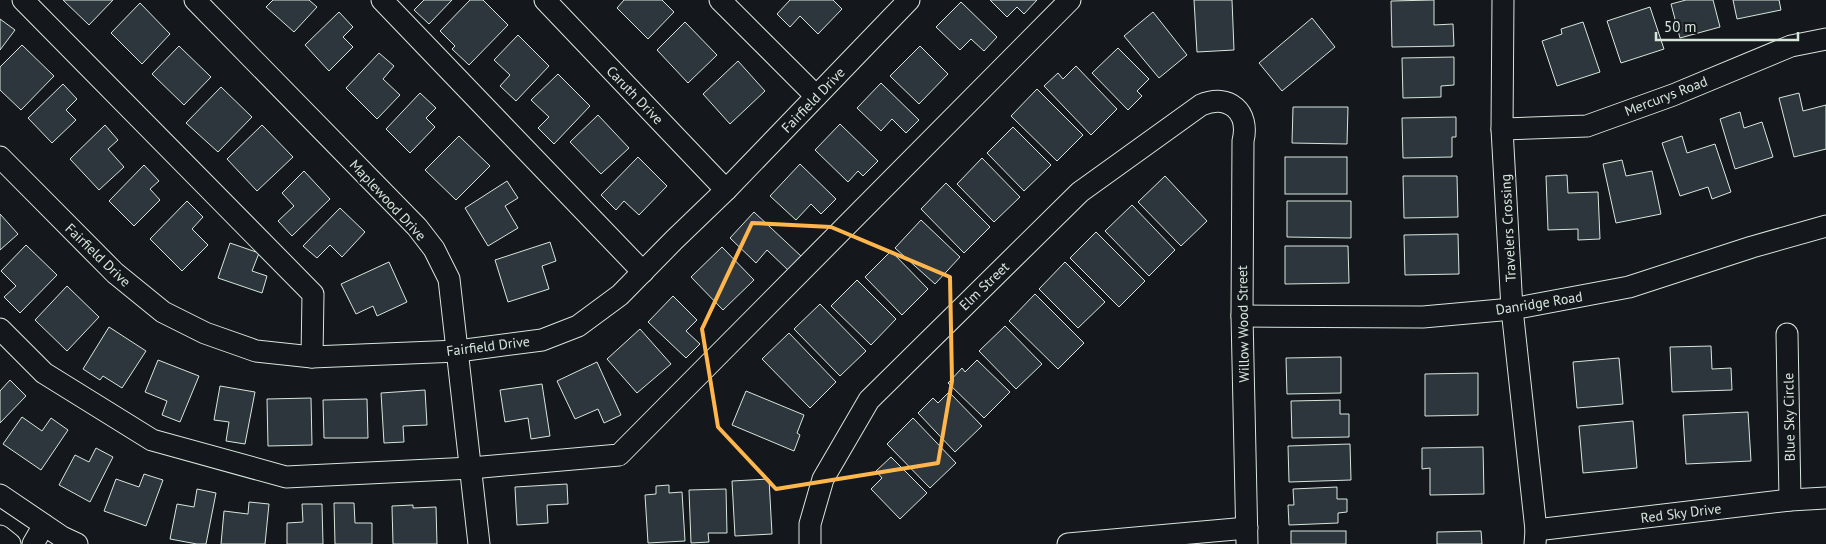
<svg xmlns="http://www.w3.org/2000/svg" width="1826" height="544" font-family="'PT Sans',sans-serif">
	<style>
		.building { fill: #2c363c; stroke: #d8e6dc }
		.lines { fill: none; stroke-linecap: round; stroke-linejoin: round }
		.minor-casing { stroke: #d8e6dc; stroke-width: 23 }
		.minor { stroke: #14181c; stroke-width: 21 }
		.marked { fill: none; stroke: #ffb74d; stroke-width: 4; stroke-linejoin: round }
		.labels { text-anchor: middle; stroke-width: 4; stroke-linejoin: round; paint-order: stroke }
		.street-label { font-size: 14px; fill: #d8e6dc; stroke: #14181c }
	</style>
	<rect width="100%" height="100%" fill="#14181c"/>
	<!-- building -->
	<g class="building">
		<path d="M63,0H113L89,25Z"/>
		<path d="M273,0H309L317,7L294,32L266,7Z"/>
		<path d="M424,0H423H452L429,24L414,10Z"/>
		<path d="M470,0H483L508,25L469,65L452,49L455,46L440,31Z"/>
		<path d="M624,0H662L674,12L648,39L617,8Z"/>
		<path d="M790,0H833L842,9L818,34L800,16L790,27L777,14Z"/>
		<path d="M990,0H1037L1024,14L1017,7L1007,17Z"/>
		<path d="M1194,0H1232L1234,50L1197,52Z"/>
		<path d="M1434,0V25L1453,24L1454,46L1392,47L1391,1Z"/>
		<path d="M1686,0H1713L1720,27L1680,38L1671,4Z"/>
		<path d="M1733,0H1779L1781,10L1737,19Z"/>
		<path d="M961,2L997,37L984,51L971,39L960,50L936,27Z"/>
		<path d="M140,3L170,34L142,64L111,33Z"/>
		<path d="M1650,7L1664,49L1621,63L1607,21Z"/>
		<path d="M339,12L353,27L343,37L353,47L329,71L305,45Z"/>
		<path d="M1153,12L1187,55L1159,78L1124,36Z"/>
		<path d="M1312,18L1335,47L1282,91L1259,63Z"/>
		<path d="M0,19L15,30L0,50Z"/>
		<path d="M685,22L717,55L688,83L657,50Z"/>
		<path d="M1583,22L1600,72L1557,86L1542,41L1562,34L1561,29Z"/>
		<path d="M518,35L549,66L516,101L500,86L510,75L494,60Z"/>
		<path d="M22,45L54,76L21,110L0,90V67Z"/>
		<path d="M179,46L211,77L184,105L152,74Z"/>
		<path d="M920,46L948,74L919,104L890,76Z"/>
		<path d="M1118,48L1149,79L1137,91L1142,96L1128,110L1092,73Z"/>
		<path d="M379,53L394,66L383,79L400,95L377,119L346,88Z"/>
		<path d="M1454,57V85L1441,86V97L1403,98L1402,58Z"/>
		<path d="M738,61L765,91L730,124L703,94Z"/>
		<path d="M1076,66L1117,109L1091,135L1044,86L1058,73L1063,79Z"/>
		<path d="M558,74L590,106L554,144L538,128L549,117L531,100Z"/>
		<path d="M881,83L919,120L906,133L892,119L881,131L857,108Z"/>
		<path d="M63,84L77,99L66,110L76,120L52,143L28,118Z"/>
		<path d="M221,87L252,117L218,152L186,123Z"/>
		<path d="M1037,89L1083,135L1057,161L1011,116Z"/>
		<path d="M420,93L436,108L426,118L435,127L410,153L386,129Z"/>
		<path d="M1799,93L1803,111L1826,105V149L1794,157L1779,98Z"/>
		<path d="M1293,107H1348L1347,144L1292,143Z"/>
		<path d="M1740,112L1744,128L1762,122L1773,157L1735,169L1720,119Z"/>
		<path d="M598,115L629,148L601,174L570,142Z"/>
		<path d="M1456,117V137H1452V157L1403,158L1402,118Z"/>
		<path d="M840,124L878,161L863,176L858,171L848,182L815,150Z"/>
		<path d="M105,125L118,140L108,149L124,167L99,190L70,159Z"/>
		<path d="M262,125L293,157L257,191L227,159Z"/>
		<path d="M1013,127L1051,165L1024,191L987,153Z"/>
		<path d="M459,136L490,166L456,200L425,170Z"/>
		<path d="M1682,136L1687,153L1715,144L1731,192L1712,199L1708,187L1680,196L1662,143Z"/>
		<path d="M638,157L667,186L639,215L624,201L616,210L601,195Z"/>
		<rect x="1285" y="157" width="62" height="37"/>
		<path d="M982,158L1020,197L994,222L957,184Z"/>
		<path d="M1622,160L1626,176L1652,171L1661,214L1616,223L1603,164Z"/>
		<path d="M800,164L836,199L821,214L811,204L796,220L770,196Z"/>
		<path d="M144,165L159,181L150,189L160,200L134,226L109,201Z"/>
		<path d="M304,171L330,199L292,236L278,221L294,206L282,193Z"/>
		<path d="M1567,175L1568,193L1598,192L1600,239L1578,240V229L1548,230L1546,176Z"/>
		<path d="M1165,176L1207,221L1181,246L1138,202Z"/>
		<path d="M1403,176H1457L1458,217L1404,218Z"/>
		<path d="M507,181L518,198L505,206L518,228L488,246L465,208Z"/>
		<path d="M946,183L990,227L964,253L921,209Z"/>
		<path d="M187,201L203,217L192,229L208,245L182,271L150,239Z"/>
		<path d="M1287,201H1351V238L1287,237Z"/>
		<path d="M1132,205L1175,250L1149,276L1105,231Z"/>
		<path d="M340,208L365,232L342,257L330,245L317,258L303,246Z"/>
		<path d="M754,212L802,257L789,271L767,250L756,263L730,238Z"/>
		<path d="M0,214L18,234L0,250Z"/>
		<path d="M921,220L960,257L935,284L895,248Z"/>
		<path d="M1096,232L1145,281L1119,307L1070,258Z"/>
		<path d="M1458,234L1459,274L1405,275L1404,235Z"/>
		<path d="M550,242L556,261L542,266L549,289L508,302L495,260Z"/>
		<path d="M230,243L259,253L252,271L267,276L262,293L218,278Z"/>
		<path d="M26,245L57,275L20,313L4,297L16,286L1,271Z"/>
		<path d="M1285,246H1348L1349,283L1285,284Z"/>
		<path d="M722,247L754,280L723,310L691,277Z"/>
		<path d="M891,251L928,289L902,315L865,277Z"/>
		<path d="M389,262L407,302L377,316L373,306L356,314L341,284Z"/>
		<path d="M1065,262L1105,302L1078,328L1039,289Z"/>
		<path d="M857,280L896,319L871,345L831,306Z"/>
		<path d="M67,286L99,317L67,351L35,320Z"/>
		<path d="M1035,294L1084,343L1058,369L1009,321Z"/>
		<path d="M673,296L697,320L686,331L700,344L686,358L648,322Z"/>
		<path d="M820,304L866,351L840,376L794,329Z"/>
		<path d="M1005,326L1042,364L1016,389L979,351Z"/>
		<path d="M109,327L146,351L122,388L103,376L100,380L83,369Z"/>
		<path d="M640,329L671,364L637,393L607,359Z"/>
		<path d="M789,333L836,382L810,408L762,359Z"/>
		<path d="M1711,346L1712,369L1731,368L1732,390L1672,392L1670,347Z"/>
		<path d="M1341,357V393L1287,394L1286,358Z"/>
		<path d="M1619,358L1623,404L1577,408L1573,362Z"/>
		<path d="M158,360L199,376L180,422L162,415L167,401L145,392Z"/>
		<path d="M977,360L1010,392L984,418L948,383L962,368L965,372Z"/>
		<path d="M597,362L621,415L604,423L598,409L575,419L557,381Z"/>
		<path d="M1478,373V415L1425,416V374Z"/>
		<path d="M10,380L26,396L0,423V391Z"/>
		<path d="M542,384L550,436L531,439L528,418L505,422L500,390Z"/>
		<path d="M220,386L255,392L245,444L226,441L229,422L214,420Z"/>
		<path d="M425,390L427,425L403,426L404,442L384,443L381,393Z"/>
		<path d="M746,391L804,415L797,433L800,435L794,451L732,425Z"/>
		<path d="M949,392L982,426L955,452L918,413L933,398L938,403Z"/>
		<path d="M311,398L312,445L268,446L267,399Z"/>
		<path d="M367,399L368,438H324L323,400Z"/>
		<path d="M1340,400V414H1349V437L1292,438L1291,401Z"/>
		<path d="M1748,412L1751,461L1686,464L1683,415Z"/>
		<path d="M22,417L42,431L51,418L68,430L41,470L3,444Z"/>
		<path d="M913,418L956,463L930,488L887,444Z"/>
		<path d="M1633,421L1637,468L1583,473L1579,426Z"/>
		<path d="M1350,444L1351,480L1289,482L1288,446Z"/>
		<path d="M1483,447L1484,494L1430,495V468L1422,469V448Z"/>
		<path d="M96,448L113,457L90,502L59,485L75,455L89,462Z"/>
		<path d="M891,457L927,493L900,519L871,489L882,478L876,471Z"/>
		<path d="M144,474L163,480L146,526L104,511L116,479L139,487Z"/>
		<path d="M769,479L772,534L735,536L732,481Z"/>
		<path d="M567,484L568,504L547,505L548,523L517,525L515,487Z"/>
		<path d="M669,485V493L682,492L685,541L648,543L645,495L656,494V486Z"/>
		<path d="M1337,487V499H1347V512L1338,513V523L1289,525L1288,505H1294L1293,489Z"/>
		<path d="M197,489L216,493L206,544H197L170,539L177,504L194,507Z"/>
		<path d="M726,489L727,533H708L709,542L691,543L689,490Z"/>
		<path d="M249,502L269,504L265,544H221L224,511L248,514Z"/>
		<path d="M334,503H354L355,523H372V544H335Z"/>
		<path d="M302,504H322L323,544H287V523L303,522Z"/>
		<path d="M413,505V508L436,507L437,544H393L392,506Z"/>
		<rect x="1291" y="531" width="55" height="13"/>
		<path d="M1481,531L1482,544H1437V532Z"/>
	</g>
	<g class="lines">
		<defs>
			<g id="minor">
				<path d="M23,0L313,294L312,357"/>
				<path d="M195,0L417,227L434,249L449,279L479,544"/>
				<path d="M382,0L643,272"/>
				<path d="M545,0L726,190"/>
				<path d="M720,0L816,96"/>
				<path d="M1503,0L1502,129L1512,309L1536,530L1535,544"/>
				<path d="M1502,129L1587,126L1673,95L1791,46L1826,39"/>
				<path d="M0,157L115,273L163,312L205,333L256,351L312,357L458,351L542,340L578,326L620,295L674,240L726,190L909,0"/>
				<path d="M1242,316L1423,317L1512,309L1629,287L1752,247L1826,226"/>
				<path d="M0,329L44,373L152,440L286,477L471,468L619,455L1070,0"/>
				<path d="M1787,334L1790,500"/>
				<path d="M0,495L62,537L77,544"/>
				<path d="M1536,530L1790,500L1826,498"/>
				<path d="M0,536L10,544"/>
				<path d="M33,544L44,525"/>
				<path d="M810,544V524L823,479L869,400L1080,192L1201,105C1229,93 1250,112 1243,141L1242,316L1247,544"/>
				<path d="M1068,544L1247,528"/>
			</g>
		</defs>
		<!-- minor casing -->
		<use href="#minor" class="minor-casing"/>
		<!-- minor -->
		<use href="#minor" class="minor"/>
	</g>
	<!-- marked area -->
	<path class="marked" d="M752,223L831,227L950,277L952,381L938,463L776,489L718,427L702,329Z"/>
	<g class="labels">
		<!-- street labels -->
		<g class="street-label">
			<text transform="translate(635 95) rotate(46)" y="5">Caruth Drive</text>
			<text transform="translate(1666 96) rotate(-21)" y="5">Mercurys Road</text>
			<text transform="translate(813 100) rotate(-46)" y="5">Fairfield Drive</text>
			<text transform="translate(388 200) rotate(47)" y="5">Maplewood Drive</text>
			<text transform="translate(1508 228) rotate(-93)" y="5">Travelers Crossing</text>
			<text transform="translate(98 255) rotate(44)" y="5">Fairfield Drive</text>
			<text transform="translate(984 286) rotate(-44)" y="5">Elm Street</text>
			<text transform="translate(1539 303) rotate(-9)" y="5">Danridge Road</text>
			<text transform="translate(1243 324) rotate(-91)" y="5">Willow Wood Street</text>
			<text transform="translate(488 346) rotate(-7)" y="5">Fairfield Drive</text>
			<text transform="translate(1789 417) rotate(-91)" y="5">Blue Sky Circle</text>
			<text transform="translate(1681 513) rotate(-7)" y="5">Red Sky Drive</text>
		</g>
	</g>
	<!-- scale -->
	<path d="M1656 32v8h142v-8" fill="none" stroke="#d8e6dc" stroke-width="2.5"/>
	<text x="1664" y="32" font-size="15" fill="#d8e6dc" stroke="#14181c" stroke-width="4" paint-order="stroke">50 m</text>
</svg>
